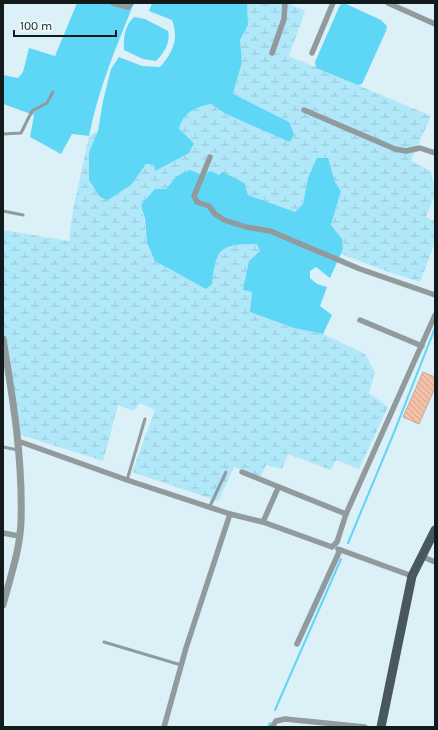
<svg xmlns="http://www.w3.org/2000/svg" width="438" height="730" font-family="Karla,sans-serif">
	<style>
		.wetland { fill: url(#wetland-marsh) }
		.water { fill: #5ed6f6 }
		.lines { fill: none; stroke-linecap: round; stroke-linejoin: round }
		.stream { stroke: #5ed6f6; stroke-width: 2 }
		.building { fill: url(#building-back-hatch); stroke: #bfada4 }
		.service { stroke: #919a9d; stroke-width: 3 }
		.minor { stroke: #919a9d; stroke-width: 5.5 }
		.tertiary { stroke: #919a9d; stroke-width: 7 }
		.primary { stroke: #48585d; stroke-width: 9 }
	</style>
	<defs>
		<pattern id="wetland-marsh" width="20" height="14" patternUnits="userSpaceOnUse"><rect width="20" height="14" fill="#b1e8f9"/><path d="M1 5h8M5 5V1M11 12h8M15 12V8" fill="none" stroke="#97c6d5"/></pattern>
		<pattern id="building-back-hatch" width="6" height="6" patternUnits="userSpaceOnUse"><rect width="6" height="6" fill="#f4c0a7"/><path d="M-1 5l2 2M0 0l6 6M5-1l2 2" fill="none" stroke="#d0a48f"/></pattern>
	</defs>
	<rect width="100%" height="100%" fill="#dbf0f7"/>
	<!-- wetland -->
	<path class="wetland" d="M247,3H288L305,11L289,56L431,116L411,161L431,171L435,195L426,217L435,221V242L420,282L383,270L341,254C347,242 338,234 331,225L341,191L335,182L327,158L308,178L303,204L295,213L248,195L219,175L177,176L166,189L141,205C145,218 145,229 147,242C153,270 188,277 212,284C216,248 220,244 257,244L261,251L244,290L252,292L250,312L294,328L323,334L365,354L375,372L369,393L388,407L359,469L336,460L331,470L288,454L282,469L266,465L260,478L234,467L218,501L132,472L155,410L139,403L134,411L118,405L103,461L18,434L3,356V230L69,241L73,210L89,136L98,131L89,152L132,184L146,164L154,165L155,171L194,143L179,129C183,111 195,108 211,104L226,114L290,141L233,94L242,62L240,41L248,25Z"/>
	<!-- water -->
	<g class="water">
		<path d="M77,3H134C116,47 98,90 89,136L72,134L61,154L30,137L34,115L3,104V75L18,78L23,72L29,48L55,56Z"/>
		<path d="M152,3H247L248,25L240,40L242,62L233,94L289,122L294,134L290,142L226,114L211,104C196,107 183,112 179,129L194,143L189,153L155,171L154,165L146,164L132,184L108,200L100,197L89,180V152L98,131L103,101L111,69L119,57L142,66L160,67C173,52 179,39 172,20L149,11Z"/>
		<path d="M344,3L381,20L387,26L386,31L362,84L358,85L316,68L315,62L340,5Z"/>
		<path d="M134,17L145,19L168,31C171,42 164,53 156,61L143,59L124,50C123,38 125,25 134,17Z"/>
		<path d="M317,158H328L335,182L341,191L331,225L342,239L343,249L330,278L316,267L310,271V278L317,284L327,287L320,306L332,315L323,334L294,328L250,312L252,292L243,290L249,261L260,251L257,244C220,244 216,248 212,284L206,289L155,261L147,243L145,219L141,205L155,189H166L177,176L190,170L202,175L211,171L219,175L223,172L244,183L248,195L295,212L303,204L308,178Z"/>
	</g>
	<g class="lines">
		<!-- stream -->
		<g class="stream">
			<path d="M348,543L395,430L435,328"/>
			<path d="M275,710L341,559"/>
			<path d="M268,727L270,723"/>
		</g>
	</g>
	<!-- building -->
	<path class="building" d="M423,372L435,377V388L419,424L403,417Z"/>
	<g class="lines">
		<!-- service -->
		<g class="service">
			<path d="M3,134L21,133L32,111L47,103L53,92"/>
			<path d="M3,211L23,215"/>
			<path d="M3,447L18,450"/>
			<path d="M127,480L145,419"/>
			<path d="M210,506L226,472"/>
			<path d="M104,642L181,665"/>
		</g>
		<!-- minor -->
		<g class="minor">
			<path d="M113,3L128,7L131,3"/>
			<path d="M388,3L435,24"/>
			<path d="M272,53L284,19L285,3"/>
			<path d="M312,53L333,3"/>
			<path d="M304,110L395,149L406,151L420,148L435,153"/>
			<path d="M210,157L194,196L197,202L209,206L215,214L224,220L246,227L270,231L360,269L435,295"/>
			<path d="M360,320L422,346"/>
			<path d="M18,441L127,480L230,514L263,522L332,547L337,542L346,514L435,315"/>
			<path d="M242,472L346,514"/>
			<path d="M263,522L278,488"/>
			<path d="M3,533L19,536"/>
			<path d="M338,549L412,576"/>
			<path d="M421,556L435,562"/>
			<path d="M297,644L340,550"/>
			<path d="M164,727L186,648L230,514"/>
			<path d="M272,727L276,721L285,719L365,727"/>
		</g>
		<!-- tertiary -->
		<path class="tertiary" d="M3,339C13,399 23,460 21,522C20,550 10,578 3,605"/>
		<!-- primary -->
		<path class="primary" d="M381,727L412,576L435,530"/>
	</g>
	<!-- border -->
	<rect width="438" height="730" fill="none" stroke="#121a1c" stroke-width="8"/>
	<!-- scale -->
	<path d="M14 30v6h102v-6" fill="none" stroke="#121a1c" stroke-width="2"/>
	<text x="20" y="30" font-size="12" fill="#121a1c" stroke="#f2fbfe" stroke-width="3" paint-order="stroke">100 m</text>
</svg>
